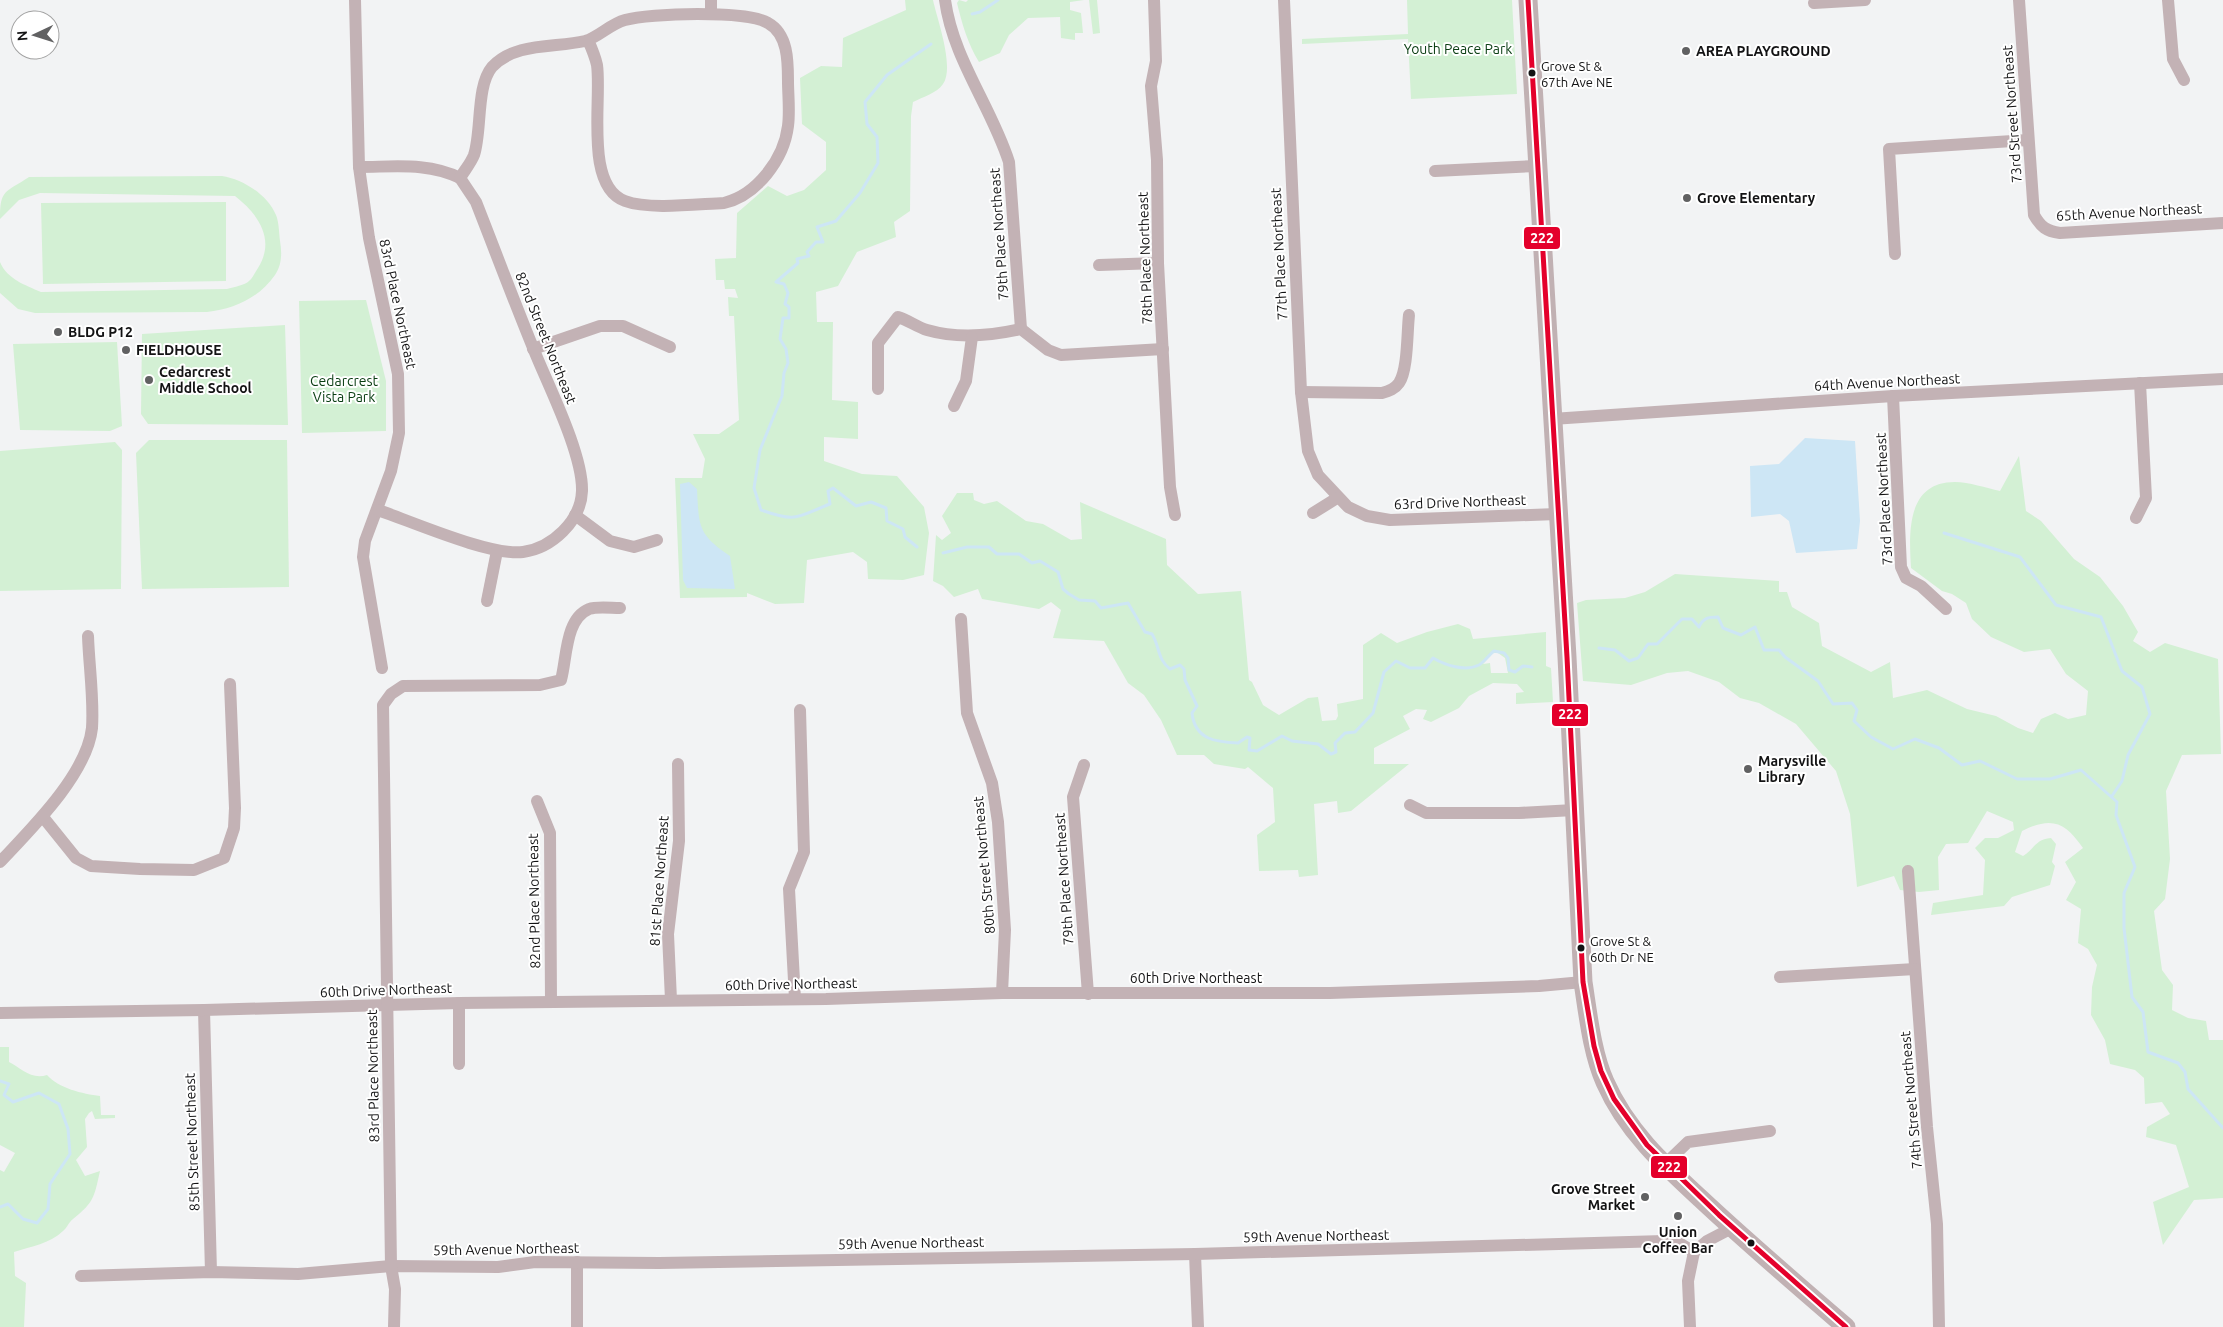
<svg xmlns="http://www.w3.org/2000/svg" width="2223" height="1327" font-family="Ubuntu,sans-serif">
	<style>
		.green { fill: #d3f0d4; fill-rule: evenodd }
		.water { fill: #cde6f5 }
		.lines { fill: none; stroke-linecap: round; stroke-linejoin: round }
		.stream { stroke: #cde6f5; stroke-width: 3 }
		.street { stroke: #c3b2b5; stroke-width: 12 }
		.secondary { stroke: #c1b1b3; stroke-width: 19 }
		.bus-1-casing { stroke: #fff; stroke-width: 9 }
		.bus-1 { stroke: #e4002b; stroke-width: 5 }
		.poi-dot { fill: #616162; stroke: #fff; stroke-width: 2 }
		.bus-dot { fill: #131314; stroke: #fff; stroke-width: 2 }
		.labels { text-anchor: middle; stroke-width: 4; stroke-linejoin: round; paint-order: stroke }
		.bus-label { font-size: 13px; fill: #131314; stroke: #fff; text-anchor: start }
		.park-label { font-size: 14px; fill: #093d12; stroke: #fff }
		.poi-label { font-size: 14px; font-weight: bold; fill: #131314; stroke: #fff; text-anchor: start }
		.street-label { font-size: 14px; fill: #131314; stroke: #fff }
		.line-badge { stroke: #fff; stroke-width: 2 }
		.badge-label { font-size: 14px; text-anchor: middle; font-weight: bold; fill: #fff }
	</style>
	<rect width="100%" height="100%" fill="#f2f3f4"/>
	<!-- green -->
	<g class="green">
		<path d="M905,0H933C937,19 955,67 943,84C937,93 923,97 913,102L911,116L910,211L894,222L896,237L857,252L838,286L816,292L817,322H833L832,400L858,402V439L824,437V461L862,474L897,476L924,507L929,533L924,575L903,580L868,579L867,562L853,552L807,560L804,603L775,604L747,593V597L680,598L675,478H702L705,459L693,434H719L739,420L734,316H729L728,297L738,298L735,289H725L724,280H716L715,259L736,258L737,213L768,186L787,196L804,190L826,170V142L802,124L800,78L821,66L842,67L843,38L906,10Z"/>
		<path d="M959,0L966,2L968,0H1084L1070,2V10L1081,13L1083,33H1075V40L1061,38L1060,17L1028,18L1009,35L1000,53L979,62C968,44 962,24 957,3Z"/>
		<path d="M1089,0H1097L1100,33L1093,34Z"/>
		<path d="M1407,0H1512L1517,94L1411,99L1408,39L1302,44V39L1408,34Z"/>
		<path d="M222,176C242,179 267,194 276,215C279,222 279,233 280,241C282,252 282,265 275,275C259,298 234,309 207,312L35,313L18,309L0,293V262C7,279 25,285 41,292L227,289C234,287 245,285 249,281C253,278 255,272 258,268C276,239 258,214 235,196L40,193L19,200L0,219C0,189 5,193 29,177Z"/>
		<path d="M226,202V281L43,284L41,203Z"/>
		<path d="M366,300L386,381V431L302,433L299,301Z"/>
		<path d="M285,325L288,425L148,424L141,414L142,334Z"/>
		<path d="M117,342L122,426L110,431L20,430L13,344Z"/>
		<path d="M149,440H287L289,587L142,589L136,453Z"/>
		<path d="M115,442L122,450L121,589L0,591V451Z"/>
		<path d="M2019,456L2026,511L2041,521L2074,559L2100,577L2123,606L2138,632L2133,641L2150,652L2165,643L2218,659L2221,754L2182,755L2166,791L2170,859L2165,899L2154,911L2162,970L2173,985L2172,1010L2188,1018L2206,1021L2209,1040H2223V1198L2194,1200L2163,1245L2153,1202L2189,1187L2176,1145L2146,1137L2147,1127L2170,1114L2162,1102L2145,1104L2144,1078L2135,1070L2110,1064L2105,1040L2091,1015L2092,987L2097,965L2088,949L2078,943L2081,909L2066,900L2076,882L2065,862L2083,848C2065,822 2052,816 2022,831L2015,852L2023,856C2034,850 2035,839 2051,838L2056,844L2052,862L2055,866L2050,885L2012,897L2004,906L1931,915L1933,903L1983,895L1985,860L1975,848L1985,838H1998L2014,830L2013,822L1987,811L1968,843L1946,844L1938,857L1939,890L1919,892L1900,890L1894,876L1857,887L1850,814L1836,771L1796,724L1759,703L1740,698L1719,682L1688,671L1667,673L1631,685L1583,681L1577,603L1586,600L1625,598L1645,592L1675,574L1779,581V592H1787L1792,607L1819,623L1822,646L1871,672L1890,662L1893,698L1927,690L1967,709L1996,716L2018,728L2033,733L2041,719L2055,713L2068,719L2086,715L2088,691L2066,674L2050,649L2024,652L1991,637L1972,619L1966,603L1952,594L1942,591L1911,568C1909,533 1906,482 1955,482C1969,482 1986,488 2000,491Z"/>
		<path d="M957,493H973L974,500L984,504L997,501L1026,521L1043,524L1071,540L1082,539L1080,502L1166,539L1167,565L1198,594L1241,591L1249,680L1252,682L1263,705L1279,715L1308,698L1318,697L1322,721L1336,720L1338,716L1337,704L1363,699V645L1381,633L1397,643L1427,632L1458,624L1470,629L1473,639L1546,632V666L1551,668L1553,702L1516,704V693L1524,692L1517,684L1493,683L1469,696L1459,708L1431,722L1423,719L1427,710L1416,709L1403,716L1410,729L1374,748V764H1409L1351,811L1338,813L1337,801L1314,804L1318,875L1299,877L1298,870L1259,871L1257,835L1275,822L1273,788L1248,767L1245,769L1214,764L1204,755H1177L1161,720L1144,695L1128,683L1104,641L1053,638L1061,610L1051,602L1039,609L982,599L978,589L954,597L943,586L933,581L936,535L942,540L951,533L942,516ZM1493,653H1498L1505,658L1508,673H1491L1490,663L1483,664Z"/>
		<path d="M0,1047H9V1062C21,1068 31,1080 47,1075C58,1088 83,1094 100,1096L101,1115H115V1118L95,1119L92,1111L89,1113L85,1119L87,1147L76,1160L85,1176L100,1171C94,1198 94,1202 73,1219C68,1223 67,1228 63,1231C49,1244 32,1246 14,1252L15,1276L26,1283L24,1327H0V1170L4,1172L15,1153L0,1145Z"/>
	</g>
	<!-- water -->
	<g class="water">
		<path d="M1805,438L1855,441L1860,521L1857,549L1796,553L1789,521L1780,514L1751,517L1750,466L1779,464Z"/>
		<path d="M689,482L697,489C699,525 697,534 730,556L735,589L687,588L683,580L680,484Z"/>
	</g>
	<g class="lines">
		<!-- stream -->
		<g class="stream">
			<path d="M972,14L980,12L998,0"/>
			<path d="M1944,533L2020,557L2056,605L2101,617L2122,671L2142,687L2150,714L2128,755L2122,781L2112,796"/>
			<path d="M917,547L905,537L903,529L887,521L886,508L871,502L856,506L833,488L828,491L830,504C796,517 798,523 761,510L754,488L760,450L782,396L784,373L788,363L786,349L780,339L783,318H789V307L785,304L788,293L784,284L776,282L798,263L797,259L809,256L807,252L816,242H823L817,227L836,221L860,193L878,163L877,137L867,124L865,102L887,75L931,44"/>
			<path d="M943,553L967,547H989L997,554H1019L1032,563L1040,561L1058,572L1063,589L1069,594L1079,600L1095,601L1101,608L1128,603L1145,632L1152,634C1160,647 1157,659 1170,669L1180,665L1184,669L1185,680L1197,706L1192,713C1195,740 1216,742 1238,743L1247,737L1250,738L1249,750L1257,751L1282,736L1292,741L1318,744L1331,754L1336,752L1335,743L1345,733L1355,732L1373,713L1384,672L1396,661L1410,668H1425L1433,658C1445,665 1465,672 1479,665C1484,662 1489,655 1494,651L1504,653L1508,658L1509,670L1515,672L1523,666L1532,667"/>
			<path d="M1599,648L1615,650L1629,661L1638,658L1648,644H1657L1682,619H1692L1699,627C1703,618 1708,617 1718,617L1723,628L1741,635L1755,627L1764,650H1779L1785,657L1818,681L1833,704L1852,703L1857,710L1854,721L1871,737L1893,749L1915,739L1939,748L1962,765L1980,761L2017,779H2050L2081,770L2117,802L2116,815L2135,867L2124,893V928L2132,997L2143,1012L2148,1052L2178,1063L2185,1072L2188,1089L2223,1128"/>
			<path d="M0,1081L9,1084L4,1095L13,1102L39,1093L59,1104L68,1129L70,1154L50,1184L48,1209L37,1223L23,1219L8,1204L0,1207"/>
		</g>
		<!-- street -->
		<g class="street">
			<path d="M355,0L359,167L369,238L398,374L399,433L391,471L365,541L363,557L382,668"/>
			<path d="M711,0V14"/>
			<path d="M945,0C953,59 991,106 1009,162L1021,329"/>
			<path d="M1154,0L1156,61L1151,86L1157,160L1158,263L1170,487L1175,515"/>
			<path d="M1284,0L1301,392L1308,451L1318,475L1348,507L1367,516L1390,520L1557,514"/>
			<path d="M2019,0L2034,215C2041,227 2046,231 2060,233L2223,223"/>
			<path d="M2168,0L2173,59L2184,80"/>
			<path d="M1814,3L1865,0"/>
			<path d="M359,167C394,167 428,162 460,178"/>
			<path d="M1435,171L1536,166"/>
			<path d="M460,178C464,171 471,163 474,155C482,131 476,86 492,67C515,42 555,48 585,41C599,37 610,24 625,20C650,13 746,10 768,23C788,34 788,61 788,81C788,95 790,111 788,126C784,159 757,195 724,203C698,204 649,210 625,201C584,186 602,100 597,65C595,56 592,49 588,40"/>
			<path d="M1895,254L1889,149L2028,140"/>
			<path d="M1099,265L1158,263"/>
			<path d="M533,349L600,326H623L670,347"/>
			<path d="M878,389V343L898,317C908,320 917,327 927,330C958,339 990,336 1021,329L1048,350L1061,355L1163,349"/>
			<path d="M1301,392L1382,393C1389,391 1395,389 1399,383C1408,370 1407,332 1409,315"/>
			<path d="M1893,396L1901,567L1906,578L1921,586L1946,609"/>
			<path d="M954,406L966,381L972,337"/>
			<path d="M1552,419L1893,396L2223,379"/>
			<path d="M378,510C413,522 490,556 523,552C552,548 581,521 582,491C583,455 550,389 536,355C515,304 496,253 476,202L460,178"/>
			<path d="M1313,513L1337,498"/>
			<path d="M575,515L610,541L634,547L657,540"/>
			<path d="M2136,518L2146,498L2140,383"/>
			<path d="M487,601L497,551"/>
			<path d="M961,619L967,713L992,783L998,822L1005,930L1002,993"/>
			<path d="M1084,765L1073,797L1088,994"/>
			<path d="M537,801L550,833L551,1002"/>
			<path d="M1410,805L1426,813H1519L1574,810"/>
			<path d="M43,817L76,858L91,866L140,869L194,870L224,858L234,828L235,808L230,684"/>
			<path d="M0,862C31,829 87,774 92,728C94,698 89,666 88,636"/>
			<path d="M1908,871L1927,1127L1937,1224L1939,1327"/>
			<path d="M1780,977L1915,969"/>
			<path d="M795,999L789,889L804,852L800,710"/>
			<path d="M671,1000L668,934L679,841L678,764"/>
			<path d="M459,1003V1064"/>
			<path d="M204,1010L211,1272"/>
			<path d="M0,1013L204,1010L459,1003L826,999L1002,993H1330L1539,986L1583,982"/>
			<path d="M1664,1165L1688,1142L1770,1131"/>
			<path d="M1195,1254L1198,1327"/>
			<path d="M577,1262V1327"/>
			<path d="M81,1276L211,1272L298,1274L391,1266L498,1267L535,1262L659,1263L1195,1254L1664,1241L1681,1244L1694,1252L1707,1241L1732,1228"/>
			<path d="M394,1327L395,1289L391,1266L383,705L391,694L403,686L540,685L561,680C567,658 565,619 589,609C597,606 611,608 620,608"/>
			<path d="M1690,1327L1688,1281L1694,1252"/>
		</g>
		<!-- secondary -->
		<path class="secondary" d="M1528,0L1567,657L1583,982C1588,1014 1592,1053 1605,1082C1626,1130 1663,1164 1701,1199C1748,1243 1797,1285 1846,1327"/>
		<defs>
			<path id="bus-1" d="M1528,0L1567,657L1583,982L1594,1046L1601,1071L1614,1099L1647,1145L1719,1215L1846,1327"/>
		</defs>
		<!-- bus-1 casing -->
		<use href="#bus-1" class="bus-1-casing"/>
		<!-- bus-1 -->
		<use href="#bus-1" class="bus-1"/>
	</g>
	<!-- markers -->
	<g class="poi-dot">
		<circle cx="1686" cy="51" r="5"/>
		<circle cx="1687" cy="198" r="5"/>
		<circle cx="58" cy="332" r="5"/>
		<circle cx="126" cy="350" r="5"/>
		<circle cx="149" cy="380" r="5"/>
		<circle cx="1748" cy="769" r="5"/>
		<circle cx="1645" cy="1197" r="5"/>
		<circle cx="1678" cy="1216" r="5"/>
	</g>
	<g class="bus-dot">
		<circle cx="1532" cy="73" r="4.5"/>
		<circle cx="1581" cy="948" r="4.5"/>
		<circle cx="1751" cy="1243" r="4.5"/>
	</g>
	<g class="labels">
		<!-- bus labels -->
		<g class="bus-label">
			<text x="1541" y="71">Grove St &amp;<tspan x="1541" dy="16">67th Ave NE</tspan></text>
			<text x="1590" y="946">Grove St &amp;<tspan x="1590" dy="16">60th Dr NE</tspan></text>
		</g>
		<!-- park labels -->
		<g class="park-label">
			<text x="1458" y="54">Youth Peace Park</text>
			<text x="344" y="386">Cedarcrest<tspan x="344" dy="16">Vista Park</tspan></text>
		</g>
		<!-- poi labels -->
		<g class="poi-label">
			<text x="1696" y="56">AREA PLAYGROUND</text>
			<text x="1697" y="203">Grove Elementary</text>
			<text x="68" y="337">BLDG P12</text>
			<text x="136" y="355">FIELDHOUSE</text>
			<text x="159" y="377">Cedarcrest<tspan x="159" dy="16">Middle School</tspan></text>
			<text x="1758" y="766">Marysville<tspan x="1758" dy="16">Library</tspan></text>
			<text x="1635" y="1194" text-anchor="end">Grove Street<tspan x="1635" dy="16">Market</tspan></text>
			<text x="1678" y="1237" text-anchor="middle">Union<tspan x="1678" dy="16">Coffee Bar</tspan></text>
		</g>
		<!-- street labels -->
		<g class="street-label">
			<text transform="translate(2012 114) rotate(-94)" y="5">73rd Street Northeast</text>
			<text transform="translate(2129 212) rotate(-3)" y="5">65th Avenue Northeast</text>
			<text transform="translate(999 234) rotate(-94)" y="5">79th Place Northeast</text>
			<text transform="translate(1279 254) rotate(-93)" y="5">77th Place Northeast</text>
			<text transform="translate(1145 258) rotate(-92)" y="5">78th Place Northeast</text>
			<text transform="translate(398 304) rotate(78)" y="5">83rd Place Northeast</text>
			<text transform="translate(546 338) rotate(68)" y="5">82nd Street Northeast</text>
			<text transform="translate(1887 382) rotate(-3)" y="5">64th Avenue Northeast</text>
			<text transform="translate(1884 499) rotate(-93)" y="5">73rd Place Northeast</text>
			<text transform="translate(1460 502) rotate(-2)" y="5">63rd Drive Northeast</text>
			<text transform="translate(984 865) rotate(-95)" y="5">80th Street Northeast</text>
			<text transform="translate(1064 879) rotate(-94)" y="5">79th Place Northeast</text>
			<text transform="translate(659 881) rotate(-86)" y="5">81st Place Northeast</text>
			<text transform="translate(534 901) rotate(-91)" y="5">82nd Place Northeast</text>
			<text x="1196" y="983">60th Drive Northeast</text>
			<text transform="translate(791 984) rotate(-1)" y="5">60th Drive Northeast</text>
			<text transform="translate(386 990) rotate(-2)" y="5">60th Drive Northeast</text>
			<text transform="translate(373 1076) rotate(-91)" y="5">83rd Place Northeast</text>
			<text transform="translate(1911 1100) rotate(-95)" y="5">74th Street Northeast</text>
			<text transform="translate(192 1142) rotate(-92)" y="5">85th Street Northeast</text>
			<text transform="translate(1316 1236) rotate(-1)" y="5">59th Avenue Northeast</text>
			<text transform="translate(911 1243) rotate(-1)" y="5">59th Avenue Northeast</text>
			<text transform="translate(506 1249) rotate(-1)" y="5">59th Avenue Northeast</text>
		</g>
	</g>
	<g class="line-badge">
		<rect x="1523" y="226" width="38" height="24" rx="5" fill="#e4002b"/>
		<rect x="1551" y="703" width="38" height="24" rx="5" fill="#e4002b"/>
		<rect x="1650" y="1155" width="38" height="24" rx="5" fill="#e4002b"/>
	</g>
	<g class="badge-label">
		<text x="1542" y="243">222</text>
		<text x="1570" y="719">222</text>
		<text x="1669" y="1172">222</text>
	</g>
	<!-- north arrow -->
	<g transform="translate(35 35) rotate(266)"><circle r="24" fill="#ffffff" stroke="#a1a1a1"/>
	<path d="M0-4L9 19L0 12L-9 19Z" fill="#616162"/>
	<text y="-8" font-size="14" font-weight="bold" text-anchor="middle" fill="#131314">N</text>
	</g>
</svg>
